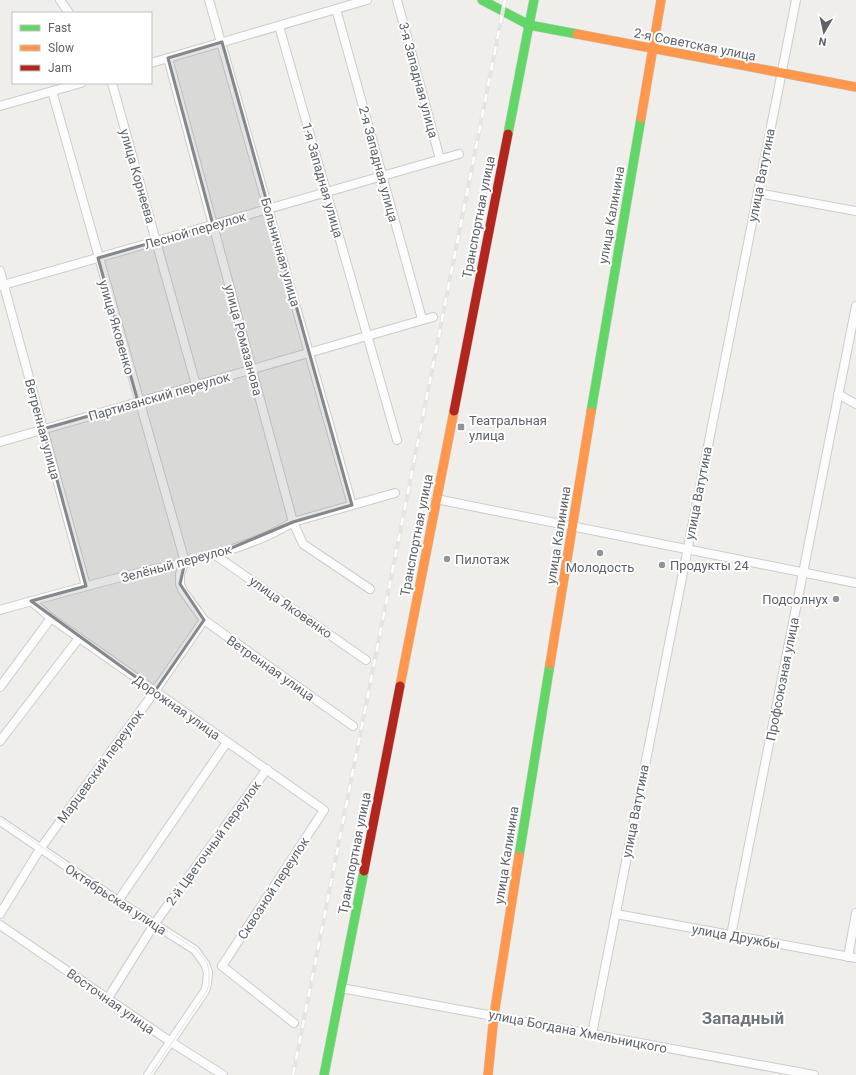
<svg xmlns="http://www.w3.org/2000/svg" width="856" height="1075" font-family="Roboto,sans-serif">
	<style>
		.lines { fill: none; stroke-linecap: round; stroke-linejoin: round }
		.street-casing { stroke: #cbcccc; stroke-width: 10 }
		.fast-casing { stroke: #cacacb; stroke-width: 10 }
		.slow-casing { stroke: #cacacb; stroke-width: 10 }
		.jam-casing { stroke: #cacacb; stroke-width: 10 }
		.street { stroke: #fdfcfc; stroke-width: 8 }
		.fast { stroke: #63d668; stroke-width: 9 }
		.slow { stroke: #ff974d; stroke-width: 9 }
		.jam { stroke: #b3261e; stroke-width: 9 }
		.tram { stroke: #e4e4e4; stroke-width: 1 }
		.rail-casing { stroke: #e4e4e4; stroke-width: 4 }
		.rail { stroke: #fff; stroke-width: 2.5; stroke-dasharray: 8; stroke-linecap: butt }
		.marked { fill: #84888a; fill-opacity: 0.2; stroke: #84888a; stroke-width: 3; stroke-linejoin: round }
		.poi-dot { fill: #919496; stroke: #fff; stroke-width: 1.5 }
		.labels { text-anchor: middle; stroke-width: 4; stroke-linejoin: round; paint-order: stroke }
		.street-label { font-size: 13px; fill: #5f6368; stroke: #fff }
		.poi-label { font-size: 13px; fill: #5f6368; stroke: #fff; text-anchor: start }
		.district-label { font-size: 17px; font-weight: bold; fill: #70757a; stroke: #fff }
	</style>
	<rect width="100%" height="100%" fill="#efeeea"/>
	<g class="lines">
		<defs>
			<g id="street">
				<path d="M60,0L69,13"/>
				<path d="M209,0L352,505"/>
				<path d="M397,0L440,159"/>
				<path d="M336,9L422,319"/>
				<path d="M279,26L397,440"/>
				<path d="M168,58L293,522L303,544L370,589"/>
				<path d="M151,63L367,0"/>
				<path d="M112,83L196,385"/>
				<path d="M52,91L185,562L180,574V584L183,591L204,620L353,726"/>
				<path d="M0,106L81,83"/>
				<path d="M758,193L856,211"/>
				<path d="M0,271L86,586"/>
				<path d="M0,286L459,154"/>
				<path d="M838,394L856,404"/>
				<path d="M0,442L433,317"/>
				<path d="M436,499L856,583"/>
				<path d="M215,555L366,660"/>
				<path d="M31,601L51,618L324,810L222,966L294,1023"/>
				<path d="M0,610C46,597 92,584 138,573C190,561 248,550 293,522L395,493"/>
				<path d="M0,687L51,618"/>
				<path d="M0,741L79,638"/>
				<path d="M0,821L118,901L195,950L205,964L208,972L207,984L205,991L148,1075"/>
				<path d="M118,901L227,742"/>
				<path d="M0,914L40,849L155,691L204,620"/>
				<path d="M616,914L856,958"/>
				<path d="M0,925L171,1042L223,1075"/>
				<path d="M731,935L856,306"/>
				<path d="M848,957L856,913"/>
				<path d="M341,988L814,1075"/>
				<path d="M108,998L155,923L267,769"/>
				<path d="M592,1034L796,0"/>
			</g>
			<g id="fast">
				<path d="M482,0L529,25L534,0"/>
				<path d="M508,134L529,25L577,34"/>
				<path d="M591,412L641,118"/>
				<path d="M519,856L550,664"/>
				<path d="M324,1075L364,871"/>
			</g>
			<g id="slow">
				<path d="M577,34L856,87"/>
				<path d="M641,118L661,0"/>
				<path d="M550,664L591,412"/>
				<path d="M400,686L454,411"/>
				<path d="M488,1075L494,1015L519,856"/>
			</g>
			<g id="jam">
				<path d="M454,411L508,134"/>
				<path d="M364,871L400,686"/>
			</g>
		</defs>
		<!-- street casing -->
		<use href="#street" class="street-casing"/>
		<!-- fast casing -->
		<use href="#fast" class="fast-casing"/>
		<!-- slow casing -->
		<use href="#slow" class="slow-casing"/>
		<!-- jam casing -->
		<use href="#jam" class="jam-casing"/>
		<!-- street -->
		<use href="#street" class="street"/>
		<!-- fast -->
		<use href="#fast" class="fast"/>
		<!-- slow -->
		<use href="#slow" class="slow"/>
		<!-- jam -->
		<use href="#jam" class="jam"/>
		<!-- tram -->
		<path class="tram" d="M0,818L119,900L196,949L207,963L209,971V985L206,992L150,1075"/>
		<defs>
			<path id="rail" d="M293,1075L505,0"/>
		</defs>
		<!-- rail casing -->
		<use href="#rail" class="rail-casing"/>
		<!-- rail -->
		<use href="#rail" class="rail"/>
	</g>
	<!-- marked area -->
	<path class="marked" d="M222,42L352,505L293,522L215,555L185,562L180,584L204,620L155,691L31,601L86,586L43,429L138,402L98,258L213,225L168,58Z"/>
	<!-- markers -->
	<g class="poi-dot">
		<rect x="457" y="423" width="8" height="8" rx="2"/>
		<circle cx="600" cy="553" r="4"/>
		<circle cx="447" cy="559" r="4"/>
		<circle cx="662" cy="565" r="4"/>
		<circle cx="836" cy="599" r="4"/>
	</g>
	<g class="labels">
		<!-- street labels -->
		<g class="street-label">
			<text transform="translate(695 44) rotate(11)" y="5">2-я Советская улица</text>
			<text transform="translate(419 80) rotate(75)" y="5">3-я Западная улица</text>
			<text transform="translate(379 164) rotate(75)" y="5">2-я Западная улица</text>
			<text transform="translate(761 175) rotate(-79)" y="5">улица Ватутина</text>
			<text transform="translate(138 176) rotate(74)" y="5">улица Корнеева</text>
			<text transform="translate(323 180) rotate(74)" y="5">1-я Западная улица</text>
			<text transform="translate(611 215) rotate(-80)" y="5">улица Калинина</text>
			<text transform="translate(478 217) rotate(-79)" y="5">Транспортная улица</text>
			<text transform="translate(195 230) rotate(-16)" y="5">Лесной переулок</text>
			<text transform="translate(281 252) rotate(74)" y="5">Больничная улица</text>
			<text transform="translate(117 327) rotate(74)" y="5">улица Яковенко</text>
			<text transform="translate(244 340) rotate(75)" y="5">улица Ромазанова</text>
			<text transform="translate(159 396) rotate(-16)" y="5">Партизанский переулок</text>
			<text transform="translate(43 429) rotate(75)" y="5">Ветренная улица</text>
			<text transform="translate(698 493) rotate(-79)" y="5">улица Ватутина</text>
			<text transform="translate(416 535) rotate(-79)" y="5">Транспортная улица</text>
			<text transform="translate(558 535) rotate(-81)" y="5">улица Калинина</text>
			<text transform="translate(176 563) rotate(-15)" y="5">Зелёный переулок</text>
			<text transform="translate(291 607) rotate(35)" y="5">улица Яковенко</text>
			<text transform="translate(271 668) rotate(35)" y="5">Ветренная улица</text>
			<text transform="translate(782 679) rotate(-79)" y="5">Профсоюзная улица</text>
			<text transform="translate(177 707) rotate(35)" y="5">Дорожная улица</text>
			<text transform="translate(100 766) rotate(-54)" y="5">Марцевский переулок</text>
			<text transform="translate(635 811) rotate(-79)" y="5">улица Ватутина</text>
			<text transform="translate(213 843) rotate(-54)" y="5">2-й Цветочный переулок</text>
			<text transform="translate(354 853) rotate(-79)" y="5">Транспортная улица</text>
			<text transform="translate(506 855) rotate(-81)" y="5">улица Калинина</text>
			<text transform="translate(273 888) rotate(-57)" y="5">Сквозной переулок</text>
			<text transform="translate(116 899) rotate(33)" y="5">Октябрьская улица</text>
			<text transform="translate(736 936) rotate(10)" y="5">улица Дружбы</text>
			<text transform="translate(111 1001) rotate(35)" y="5">Восточная улица</text>
			<text transform="translate(578 1031) rotate(11)" y="5">улица Богдана Хмельницкого</text>
		</g>
		<!-- poi labels -->
		<g class="poi-label">
			<text x="469" y="425">Театральная<tspan x="469" dy="15">улица</tspan></text>
			<text x="455" y="564">Пилотаж</text>
			<text x="670" y="570">Продукты 24</text>
			<text x="600" y="572" text-anchor="middle">Молодость</text>
			<text x="828" y="604" text-anchor="end">Подсолнух</text>
		</g>
		<!-- district labels -->
		<g class="district-label">
			<text x="743" y="1024">Западный</text>
		</g>
	</g>
	<!-- legend -->
	<rect x="12" y="12" width="140" height="72" fill="#ffffff" stroke="#bfc1c3"/>
	<rect x="20" y="25" width="20" height="6" fill="#63d668" stroke="#bfc1c3"/>
	<text x="48" y="32" font-size="12" fill="#5f6368">Fast</text>
	<rect x="20" y="45" width="20" height="6" fill="#ff974d" stroke="#bfc1c3"/>
	<text x="48" y="52" font-size="12" fill="#5f6368">Slow</text>
	<rect x="20" y="65" width="20" height="6" fill="#b3261e" stroke="#bfc1c3"/>
	<text x="48" y="72" font-size="12" fill="#5f6368">Jam</text>
	<!-- north arrow -->
	<g transform="translate(824 32) rotate(189)" stroke="#ffffff" stroke-width="3" paint-order="stroke">
	<path d="M0-3L7 15L0 10L-7 15Z" fill="#5f6368"/>
	<text y="-6" font-size="11" font-weight="bold" text-anchor="middle" fill="#5f6368">N</text>
	</g>
</svg>
